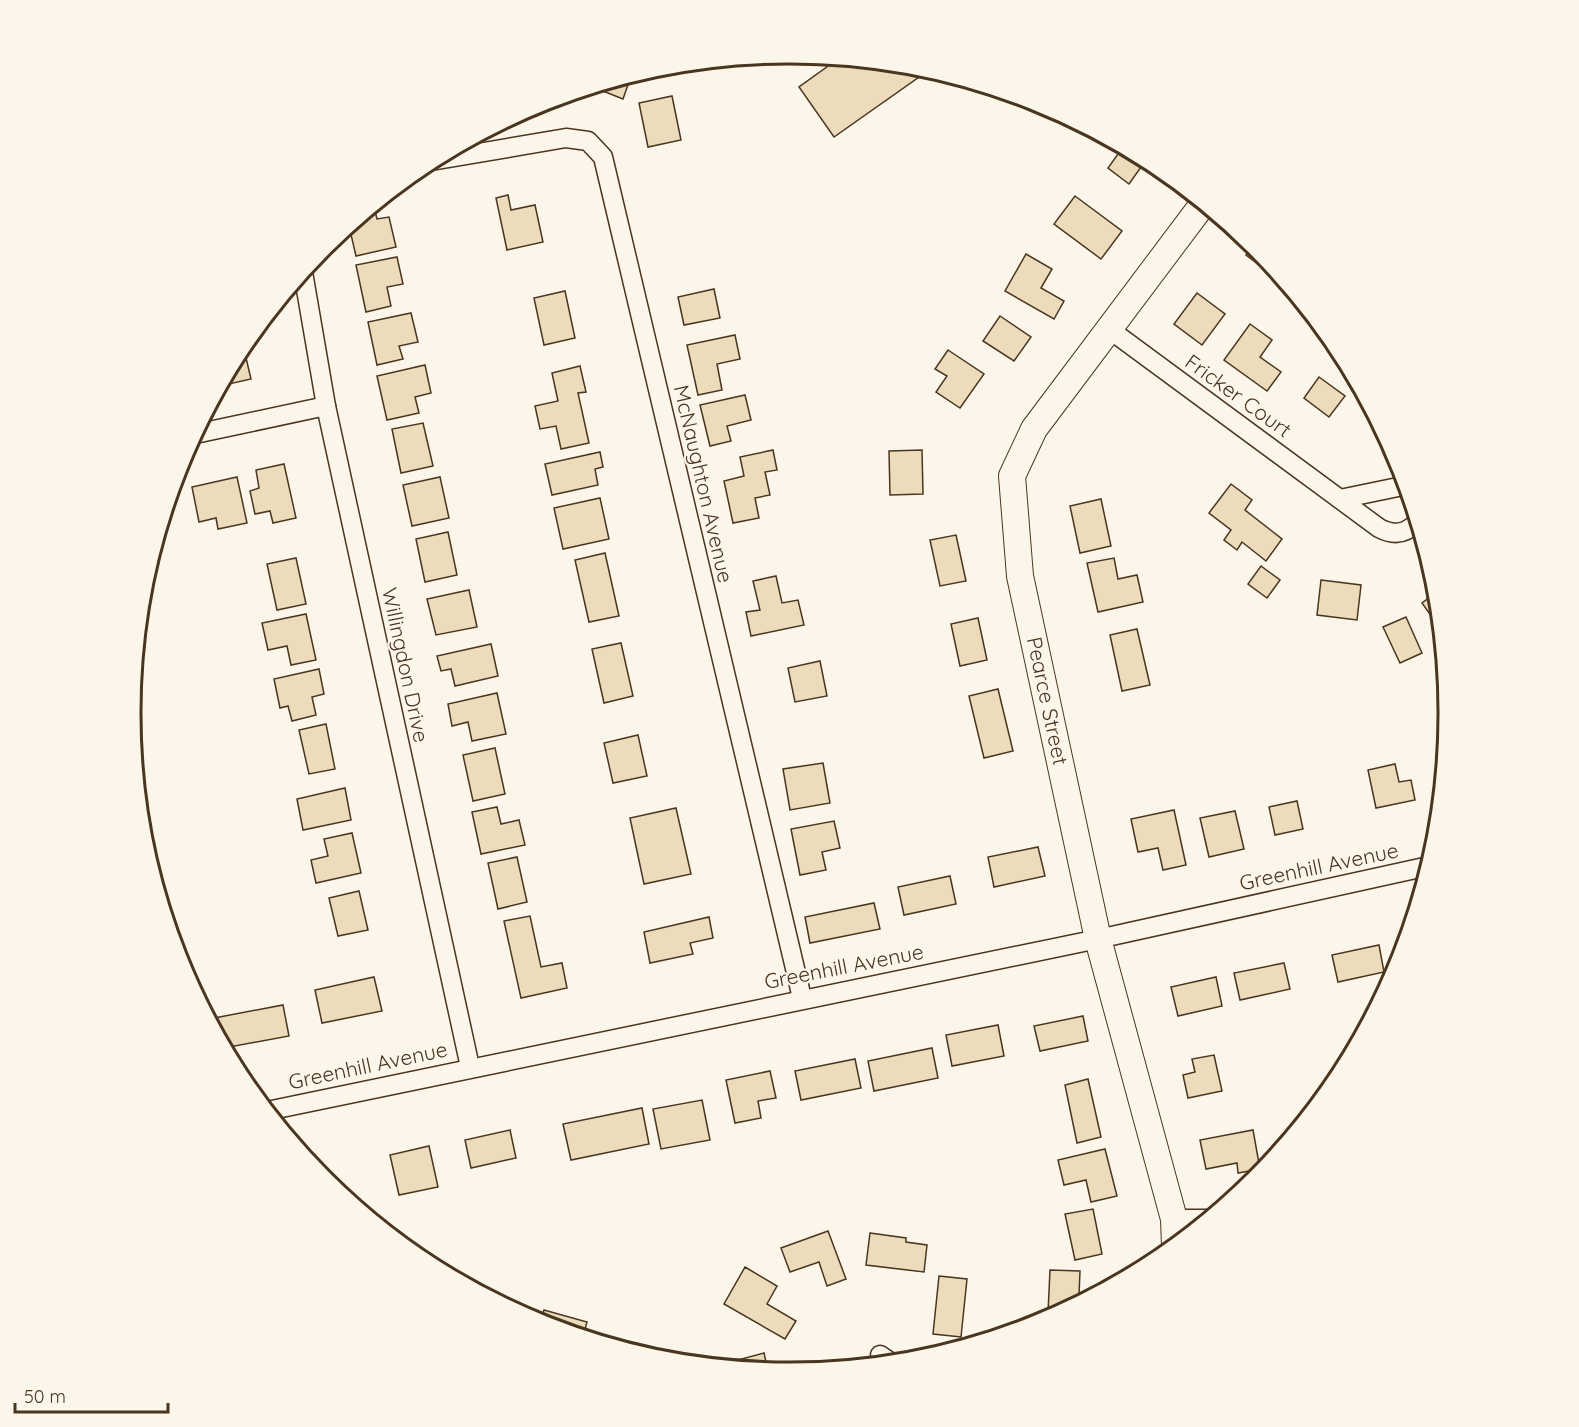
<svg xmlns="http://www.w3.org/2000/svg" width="1579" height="1427" font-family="Quicksand,sans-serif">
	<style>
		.building { fill: #ecdcbc; stroke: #4a3520; stroke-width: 1.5 }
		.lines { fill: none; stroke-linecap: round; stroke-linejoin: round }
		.street-casing { stroke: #4a3520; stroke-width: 21 }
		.secondary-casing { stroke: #4a3520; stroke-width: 28 }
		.street { stroke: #fbf6e9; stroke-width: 18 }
		.secondary { stroke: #fbf6e9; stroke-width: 26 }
		.labels { text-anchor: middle; stroke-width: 4.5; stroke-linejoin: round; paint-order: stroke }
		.street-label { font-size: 21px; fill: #4a3520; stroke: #fbf6e9 }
		.rim { fill: none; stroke: #4a3520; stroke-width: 3 }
	</style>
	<rect width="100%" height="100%" fill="#fbf6e9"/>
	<!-- building -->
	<g class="building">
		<path d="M838,59L918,67L929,70L834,137L799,87Z"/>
		<path d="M631,76L623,99L593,87Z"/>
		<path d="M672,96L681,140L648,147L639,103Z"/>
		<path d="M1123,147L1146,160L1129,184L1108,168Z"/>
		<path d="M508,195L511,210L535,205L543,242L507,250L496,198Z"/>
		<path d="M1075,196L1122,231L1101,259L1054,224Z"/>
		<path d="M374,207L377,219L389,217L396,247L356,256L349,226Z"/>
		<path d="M1253,245L1282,280L1281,281L1246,255Z"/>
		<path d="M1026,254L1052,269L1041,288L1064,301L1054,319L1005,291Z"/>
		<path d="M397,257L403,284L387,287L391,306L366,312L356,265Z"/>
		<path d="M714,289L720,318L684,325L678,297Z"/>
		<path d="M565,291L575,338L544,345L534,298Z"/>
		<path d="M1197,293L1225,314L1202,345L1174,324Z"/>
		<path d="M411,313L418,342L399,346L403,359L377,365L368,322Z"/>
		<path d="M1000,316L1031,337L1014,361L983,341Z"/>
		<path d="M1250,324L1272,340L1260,357L1281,372L1267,391L1224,360Z"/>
		<path d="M735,335L740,359L717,364L722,390L698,395L687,345Z"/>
		<path d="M243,345L251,379L220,386L241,347Z"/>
		<path d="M948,350L984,374L960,408L936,392L947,376L935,369Z"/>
		<path d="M425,365L431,393L415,397L419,413L387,420L377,376Z"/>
		<path d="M580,366L586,392L578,393L589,443L561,449L556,426L540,429L535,406L558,401L552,373Z"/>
		<path d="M1319,377L1345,396L1329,417L1304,398Z"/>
		<path d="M745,395L751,420L727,426L731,441L710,446L700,405Z"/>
		<path d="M423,423L433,466L401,473L392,429Z"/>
		<path d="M773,450L777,470L765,472L770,495L755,498L759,518L733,523L724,481L744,476L740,457Z"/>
		<path d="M922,450L923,494L890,495L889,451Z"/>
		<path d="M600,452L603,467L595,469L598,485L552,495L545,464Z"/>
		<path d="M284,464L296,518L273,523L270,511L255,514L250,491L259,488L256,470Z"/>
		<path d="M237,477L247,523L218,529L216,518L199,522L192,487Z"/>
		<path d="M440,477L449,518L412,526L403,485Z"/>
		<path d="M1231,484L1252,500L1245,510L1282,539L1266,561L1242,542L1237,550L1224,540L1231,530L1209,513Z"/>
		<path d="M600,498L609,539L563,549L554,508Z"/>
		<path d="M1101,499L1111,546L1080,553L1070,506Z"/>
		<path d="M448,532L457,575L425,582L416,539Z"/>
		<path d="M956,535L966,581L940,586L930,540Z"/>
		<path d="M605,553L619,616L589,622L575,560Z"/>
		<path d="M296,558L306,604L277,610L267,564Z"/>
		<path d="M1114,558L1118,579L1137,575L1143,602L1098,612L1087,563Z"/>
		<path d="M1261,566L1280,580L1267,598L1248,584Z"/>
		<path d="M776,576L782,603L798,600L804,625L751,636L746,612L760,610L753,581Z"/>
		<path d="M1321,580L1361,585L1357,620L1317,615Z"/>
		<path d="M469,590L477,627L436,635L427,599Z"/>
		<path d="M1437,592L1441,630L1422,603Z"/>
		<path d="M306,614L316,660L291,665L287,646L268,650L262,623Z"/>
		<path d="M1406,617L1422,653L1400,663L1383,627Z"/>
		<path d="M978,618L987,660L960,666L951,624Z"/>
		<path d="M1137,629L1150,685L1122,691L1110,635Z"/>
		<path d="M621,643L633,696L604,703L592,649Z"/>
		<path d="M491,644L498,676L455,686L451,669L441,671L437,656Z"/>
		<path d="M820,661L827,696L795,702L788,668Z"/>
		<path d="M319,669L324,694L312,697L316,715L292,721L288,706L280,708L274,679Z"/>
		<path d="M998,689L1013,751L984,758L969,696Z"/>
		<path d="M497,693L506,734L472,741L468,722L452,726L448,704Z"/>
		<path d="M326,724L335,769L309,774L299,730Z"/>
		<path d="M638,735L647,776L613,783L604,743Z"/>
		<path d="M495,748L505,794L473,801L463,755Z"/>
		<path d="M823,763L830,803L790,810L783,769Z"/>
		<path d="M1395,764L1399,782L1411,780L1415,800L1376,808L1368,770Z"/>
		<path d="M345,788L351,820L303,830L297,799Z"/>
		<path d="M1297,801L1303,829L1275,835L1269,807Z"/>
		<path d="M497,807L501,824L519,820L525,845L481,854L472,812Z"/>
		<path d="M676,808L691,874L644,884L630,818Z"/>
		<path d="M1174,810L1186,865L1163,870L1158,848L1138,852L1131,819Z"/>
		<path d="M1235,811L1244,849L1209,857L1200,818Z"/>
		<path d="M834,821L840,848L822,852L826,870L800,875L791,829Z"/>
		<path d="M352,833L361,873L316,883L311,860L328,856L324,839Z"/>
		<path d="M1038,847L1045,876L994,887L988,857Z"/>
		<path d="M517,857L527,902L498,909L488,863Z"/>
		<path d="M950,876L956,904L904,915L898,887Z"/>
		<path d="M359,891L368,930L338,936L329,898Z"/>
		<path d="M874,903L880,929L810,943L805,917Z"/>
		<path d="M530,916L541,967L562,963L567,988L521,998L504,921Z"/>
		<path d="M709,917L713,938L690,943L693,954L650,963L644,932Z"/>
		<path d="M1379,945L1384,972L1338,982L1332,955Z"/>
		<path d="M1284,963L1290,989L1240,1000L1234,973Z"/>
		<path d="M374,977L382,1011L322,1023L315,990Z"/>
		<path d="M1216,977L1222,1006L1178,1016L1171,987Z"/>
		<path d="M283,1005L289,1036L224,1048L209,1019Z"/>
		<path d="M1083,1016L1088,1041L1040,1051L1034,1026Z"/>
		<path d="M998,1025L1004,1056L952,1066L946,1035Z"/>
		<path d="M932,1048L938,1078L874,1091L868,1061Z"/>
		<path d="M1214,1055L1222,1091L1188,1098L1183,1075L1195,1072L1192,1059Z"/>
		<path d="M855,1059L861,1088L801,1100L795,1071Z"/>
		<path d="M770,1071L776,1098L758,1101L761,1118L735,1123L726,1080Z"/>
		<path d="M1088,1079L1101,1137L1077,1143L1065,1085Z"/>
		<path d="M702,1100L710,1140L661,1149L653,1109Z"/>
		<path d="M642,1108L649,1144L571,1160L563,1124Z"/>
		<path d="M510,1130L516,1158L471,1168L465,1140Z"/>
		<path d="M1253,1130L1260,1169L1238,1173L1237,1163L1206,1169L1200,1140Z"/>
		<path d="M429,1146L438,1187L399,1195L390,1155Z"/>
		<path d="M1105,1149L1117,1196L1091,1202L1086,1180L1064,1185L1058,1160Z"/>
		<path d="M333,1180L335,1189L325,1182Z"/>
		<path d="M1093,1209L1102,1254L1075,1260L1065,1214Z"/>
		<path d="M828,1231L846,1279L827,1286L819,1262L790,1272L781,1248Z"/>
		<path d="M870,1233L906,1238V1242L927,1245L924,1272L866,1265Z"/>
		<path d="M745,1267L777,1286L767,1304L796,1321L785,1339L724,1304Z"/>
		<path d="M1050,1270L1080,1271L1079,1295L1092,1296L1059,1314L1048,1313Z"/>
		<path d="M939,1276L967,1279L961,1337L933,1334Z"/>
		<path d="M544,1310L587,1322L583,1337L540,1324Z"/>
		<path d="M764,1353L768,1371L735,1368L734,1361Z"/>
	</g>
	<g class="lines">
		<defs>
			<g id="street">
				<path d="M431,161L566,138L588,141L603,157L802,998"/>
				<path d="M303,272L326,406L470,1067"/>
				<path d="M1109,329L1379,528C1394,536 1406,534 1417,522"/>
				<path d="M195,434L326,406"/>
				<path d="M1340,499L1398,487H1407"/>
				<path d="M267,1111L1098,939L1429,866"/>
				<path d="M1174,1219H1208"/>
				<path d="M880,1355L892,1363"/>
			</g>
			<path id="secondary" d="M1175,1246L1174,1219L1098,939L1020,576L1012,476L1034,429L1203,204"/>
		</defs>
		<!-- street casing -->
		<use href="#street" class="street-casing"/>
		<!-- secondary casing -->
		<use href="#secondary" class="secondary-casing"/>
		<!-- street -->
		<use href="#street" class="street"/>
		<!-- secondary -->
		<use href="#secondary" class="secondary"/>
	</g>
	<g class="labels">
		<!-- street labels -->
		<g class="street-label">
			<text transform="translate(1238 396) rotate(36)" y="7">Fricker Court</text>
			<text transform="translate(703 484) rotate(77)" y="7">McNaughton Avenue</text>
			<text transform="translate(405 665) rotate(78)" y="7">Willingdon Drive</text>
			<text transform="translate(1047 701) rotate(78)" y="7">Pearce Street</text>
			<text transform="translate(1319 867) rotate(-12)" y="7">Greenhill Avenue</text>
			<text transform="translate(844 967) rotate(-11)" y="7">Greenhill Avenue</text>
			<text transform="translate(368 1066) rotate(-12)" y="7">Greenhill Avenue</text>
		</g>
	</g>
	<!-- crop -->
	<path d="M0 0H1579V1427H0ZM789 64H790A648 648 0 0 1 1438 712V714A648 648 0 0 1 790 1362H789A648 648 0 0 1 141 714V712A648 648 0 0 1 789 64Z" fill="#fbf6e9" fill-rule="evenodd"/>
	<path class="rim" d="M789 64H790A648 648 0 0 1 1438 712V714A648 648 0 0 1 790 1362H789A648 648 0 0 1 141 714V712A648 648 0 0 1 789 64Z"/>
	<!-- scale -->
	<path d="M15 1403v9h153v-9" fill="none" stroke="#4a3520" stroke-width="3"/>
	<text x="24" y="1403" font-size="18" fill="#4a3520" stroke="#fbf6e9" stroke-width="4.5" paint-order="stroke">50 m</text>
</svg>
